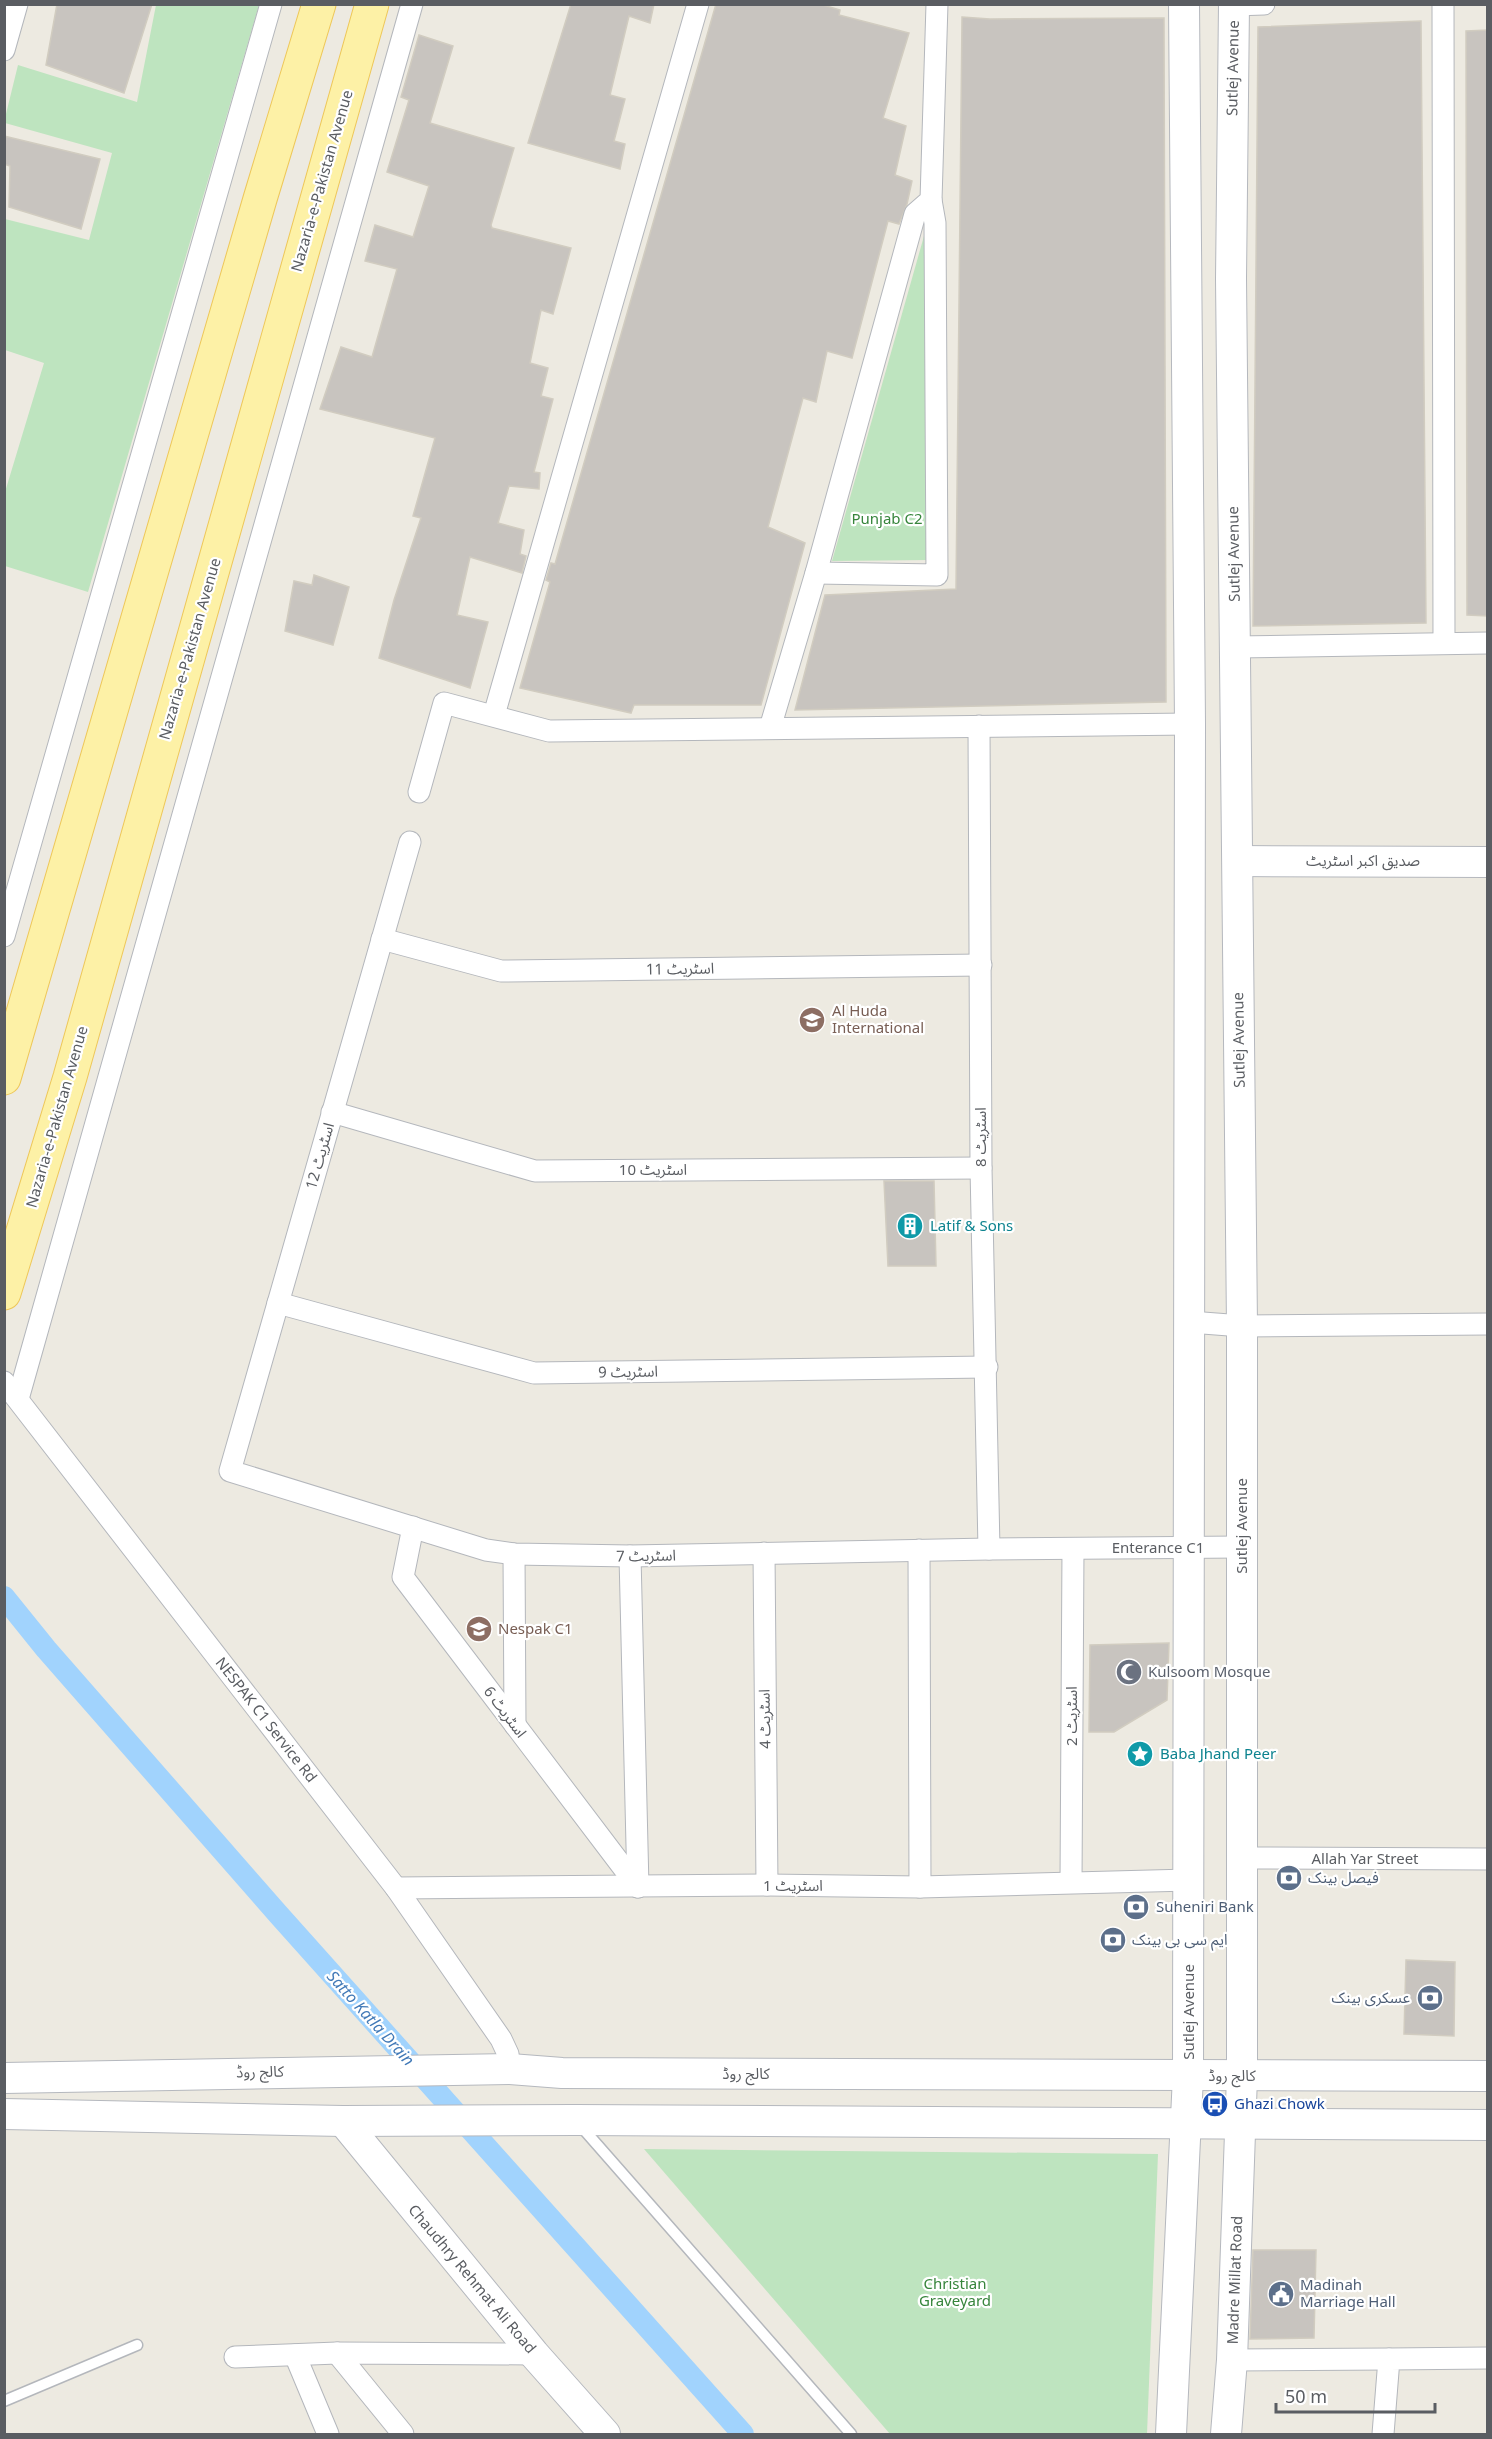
<svg xmlns="http://www.w3.org/2000/svg" width="1492" height="2439" font-family="'Noto Sans','Noto Sans Arabic',sans-serif">
	<style>
		.green { fill: #bee4bf }
		.lines { fill: none; stroke-linecap: round; stroke-linejoin: round }
		.canal { stroke: #a1d3fd; stroke-width: 22 }
		.building { fill: #c8c4bf; stroke: #d1ccc0; stroke-width: 1.5 }
		.lane-casing { stroke: #b4b7bc; stroke-width: 13 }
		.street-casing { stroke: #b4b7bc; stroke-width: 23 }
		.secondary-casing { stroke: #b5b8be; stroke-width: 32 }
		.primary-casing { stroke: #eec759; stroke-width: 35 }
		.lane { stroke: #fff; stroke-width: 10 }
		.street { stroke: #fff; stroke-width: 21 }
		.secondary { stroke: #fff; stroke-width: 30 }
		.primary { stroke: #fdf1a6; stroke-width: 33 }
		.labels { text-anchor: middle; stroke-width: 4.5; stroke-linejoin: round; paint-order: stroke }
		.street-label { font-size: 15px; fill: #5a5d62; stroke: #fff }
		.park-label { font-size: 15px; fill: #37853c; stroke: #fff }
		.education-label { font-size: 15px; fill: #785e54; stroke: #fff; text-anchor: start }
		.culture-label { font-size: 15px; fill: #0d838f; stroke: #fff; text-anchor: start }
		.worship-label { font-size: 15px; fill: #5b616d; stroke: #fff; text-anchor: start }
		.service-label { font-size: 15px; fill: #4e5e75; stroke: #fff; text-anchor: start }
		.transit-label { font-size: 15px; fill: #164399; stroke: #fff; text-anchor: start }
		.water-label { font-size: 16px; font-style: italic; fill: #4179b7; stroke: #fff }
	</style>
	<rect width="100%" height="100%" fill="#edeae1"/>
	<!-- green -->
	<g class="green">
		<path d="M156,5H259L88,592L5,566V492L44,363L5,350V219L89,240L112,153L5,123V118L18,65L137,102Z"/>
		<path d="M924,236L930,560L832,561Z"/>
		<path d="M644,2149L1158,2154L1147,2434H890Z"/>
	</g>
	<g class="lines">
		<!-- canal -->
		<path class="canal" d="M4,1597L46,1649L278,1914L743,2434"/>
	</g>
	<!-- building -->
	<g class="building">
		<path d="M57,4H152L124,93L46,65Z"/>
		<path d="M571,4H654L650,23L629,16L610,95L625,99L614,141L625,144L620,169L528,143Z"/>
		<path d="M716,4H820L840,10L839,15L909,33L883,118L906,126L895,175L912,181L907,204L899,224L888,221L852,358L827,351L816,402L803,398L768,527L805,543L761,705H634L631,713L520,688L550,582L546,580L551,563L555,564Z"/>
		<path d="M962,17L990,19L1164,18L1166,702L795,710L825,595L956,589Z"/>
		<path d="M1421,21L1426,623L1253,626L1258,27Z"/>
		<path d="M1488,30V616L1467,615L1466,31Z"/>
		<path d="M419,35L453,46L430,123L514,148L491,225L492,228L571,248L553,314L541,310L530,363L548,368L541,396L553,399L534,472L540,473L539,489L509,486L498,523L524,530L520,554L526,556L522,573L470,557L457,615L488,622L470,688L379,658L394,600L421,518L413,516L435,438L320,409L341,347L372,357L397,269L365,261L375,225L413,237L429,186L387,172L409,100L401,97Z"/>
		<path d="M4,136L100,159L81,229L9,207L10,166L4,164Z"/>
		<path d="M314,575L349,587L333,645L285,631L294,581L312,585Z"/>
		<path d="M884,1181H934L936,1266H888Z"/>
		<path d="M1169,1643L1167,1700L1114,1732H1089L1090,1645Z"/>
		<path d="M1406,1960L1455,1962L1454,2036L1404,2034Z"/>
		<path d="M1253,2250H1316L1314,2338L1250,2339Z"/>
	</g>
	<g class="lines">
		<defs>
			<g id="lane">
				<path d="M579,2124L851,2434"/>
				<path d="M4,2401L137,2345"/>
			</g>
			<g id="street">
				<path d="M1443,4L1444,643"/>
				<path d="M1234,5L1264,4"/>
				<path d="M4,50L17,4"/>
				<path d="M816,573L937,575L935,223L931,200"/>
				<path d="M1235,647L1488,643"/>
				<path d="M494,715L698,4"/>
				<path d="M979,726L981,1168L989,1549"/>
				<path d="M770,728L816,573L915,214L931,200L937,4"/>
				<path d="M419,792L444,703L549,731L1190,724"/>
				<path d="M410,842L230,1471L486,1550L514,1554L630,1556L989,1549L1242,1547"/>
				<path d="M4,936L271,4"/>
				<path d="M382,939L501,971L981,965"/>
				<path d="M332,1112L535,1171L981,1168"/>
				<path d="M278,1303L534,1373L987,1367"/>
				<path d="M1190,1322L1242,1326L1488,1324"/>
				<path d="M4,1382L396,1888L501,2039L508,2054L510,2069"/>
				<path d="M18,1399L412,4"/>
				<path d="M413,1527L403,1577L638,1887"/>
				<path d="M919,1550L920,1887"/>
				<path d="M764,1553L767,1885"/>
				<path d="M514,1554L515,1725"/>
				<path d="M630,1556L638,1887"/>
				<path d="M1242,1858L1488,1859"/>
				<path d="M1071,1882L1073,1549"/>
				<path d="M396,1888L767,1885L920,1887L1189,1880"/>
				<path d="M337,2353L403,2434"/>
				<path d="M295,2355L328,2434"/>
				<path d="M235,2357L337,2353L534,2354"/>
				<path d="M1232,2360L1389,2359"/>
				<path d="M1383,2434L1389,2359L1488,2358"/>
			</g>
			<g id="secondary">
				<path d="M1238,861L1488,862"/>
				<path d="M4,2078L510,2069L562,2073L1488,2076"/>
				<path d="M4,2114L343,2121L575,2120L1488,2125"/>
				<path d="M343,2121L534,2354L605,2434"/>
				<path d="M1171,2434L1188,2076L1190,724L1184,4"/>
				<path d="M1226,2434L1232,2360L1242,2076V1326L1231,279L1234,4"/>
			</g>
			<g id="primary">
				<path d="M4,1078L260,199L319,4"/>
				<path d="M4,1293L70,1077L372,4"/>
			</g>
		</defs>
		<!-- lane casing -->
		<use href="#lane" class="lane-casing"/>
		<!-- street casing -->
		<use href="#street" class="street-casing"/>
		<!-- secondary casing -->
		<use href="#secondary" class="secondary-casing"/>
		<!-- primary casing -->
		<use href="#primary" class="primary-casing"/>
		<!-- lane -->
		<use href="#lane" class="lane"/>
		<!-- street -->
		<use href="#street" class="street"/>
		<!-- secondary -->
		<use href="#secondary" class="secondary"/>
		<!-- primary -->
		<use href="#primary" class="primary"/>
	</g>
	<!-- icons -->
	<defs>
		<symbol id="university-disc" viewBox="-11 -11 22 22"><circle r="9.5" fill="#8d6e63" stroke="#fff"/><path d="M0-5L7-2L0 1L-7-2ZM-4 1L0 2.5L4 1V4Q0 6-4 4Z" fill="#fff"/></symbol>
		<symbol id="building-disc" viewBox="-11 -11 22 22"><circle r="9.5" fill="#0f9aa8" stroke="#fff"/><path d="M-4-6H4V6H1V3H-1V6H-4ZM-2.5-4.3h1.7v1.8h-1.7ZM.8-4.3h1.7v1.8H.8ZM-2.5-1h1.7V.8h-1.7ZM.8-1h1.7V.8H.8Z" fill="#fff"/></symbol>
		<symbol id="school-disc" viewBox="-11 -11 22 22"><circle r="9.5" fill="#8d6e63" stroke="#fff"/><path d="M0-5L7-2L0 1L-7-2ZM-4 1L0 2.5L4 1V4Q0 6-4 4Z" fill="#fff"/></symbol>
		<symbol id="mosque-disc" viewBox="-11 -11 22 22"><circle r="9.5" fill="#6b7280" stroke="#fff"/><path d="M3.5-4.9A6 6 0 1 0 3.5 4.9A5 5 0 1 1 3.5-4.9Z" fill="#fff"/></symbol>
		<symbol id="sight-disc" viewBox="-11 -11 22 22"><circle r="9.5" fill="#0f9aa8" stroke="#fff"/><path d="M0-6L1.8-2.2L6-1.7L2.9 1.2L3.7 5.4L0 3.3L-3.7 5.4L-2.9 1.2L-6-1.7L-1.8-2.2Z" fill="#fff"/></symbol>
		<symbol id="bank-disc" viewBox="-11 -11 22 22"><circle r="9.5" fill="#5c6f8a" stroke="#fff"/><path d="M-6-4H6V4H-6ZM0-2.3a2.3 2.3 0 1 0 0 4.6a2.3 2.3 0 1 0 0-4.6Z" fill="#fff"/></symbol>
		<symbol id="bus-disc" viewBox="-11 -11 22 22"><circle r="9.5" fill="#1a4fb4" stroke="#fff"/><path d="M-5-6H5V4H4V6H2V4H-2V6H-4V4H-5ZM-3.5-4V0h7V-4ZM-3.5 1.2v1.5H-2V1.2ZM2 1.2v1.5H3.5V1.2Z" fill="#fff"/></symbol>
		<symbol id="civic-disc" viewBox="-11 -11 22 22"><circle r="9.5" fill="#5c6f8a" stroke="#fff"/><path d="M-.6-6.5H3V-4.5H.6V-3L4-1V1h2V6H-6V1h2V-1L-.6-3ZM-1.2 2.5V6h2.4V2.5Z" fill="#fff"/></symbol>
	</defs>
	<g fill-rule="evenodd">
		<use href="#university-disc" x="797" y="1005" width="30" height="30"/>
		<use href="#building-disc" x="895" y="1211" width="30" height="30"/>
		<use href="#school-disc" x="464" y="1614" width="30" height="30"/>
		<use href="#mosque-disc" x="1114" y="1657" width="30" height="30"/>
		<use href="#sight-disc" x="1125" y="1739" width="30" height="30"/>
		<use href="#bank-disc" x="1274" y="1863" width="30" height="30"/>
		<use href="#bank-disc" x="1121" y="1892" width="30" height="30"/>
		<use href="#bank-disc" x="1098" y="1925" width="30" height="30"/>
		<use href="#bank-disc" x="1415" y="1983" width="30" height="30"/>
		<use href="#bus-disc" x="1200" y="2089" width="30" height="30"/>
		<use href="#civic-disc" x="1266" y="2279" width="30" height="30"/>
	</g>
	<g class="labels">
		<!-- street labels -->
		<g class="street-label">
			<text transform="translate(1233 68) rotate(-89)" y="5">Sutlej Avenue</text>
			<text transform="translate(322 181) rotate(-74)" y="5">Nazaria-e-Pakistan Avenue</text>
			<text transform="translate(1234 554) rotate(-91)" y="5">Sutlej Avenue</text>
			<text transform="translate(190 649) rotate(-74)" y="5">Nazaria-e-Pakistan Avenue</text>
			<text x="1363" y="866">صدیق اکبر اسٹریٹ</text>
			<text transform="translate(680 969) rotate(-1)" y="5">اسٹریٹ 11</text>
			<text transform="translate(1239 1040) rotate(-91)" y="5">Sutlej Avenue</text>
			<text transform="translate(57 1117) rotate(-74)" y="5">Nazaria-e-Pakistan Avenue</text>
			<text transform="translate(981 1137) rotate(-90)" y="5">اسٹریٹ 8</text>
			<text transform="translate(320 1156) rotate(-74)" y="5">اسٹریٹ 12</text>
			<text x="653" y="1175">اسٹریٹ 10</text>
			<text transform="translate(628 1372) rotate(-1)" y="5">اسٹریٹ 9</text>
			<text transform="translate(1242 1526) rotate(-90)" y="5">Sutlej Avenue</text>
			<text x="1158" y="1553">Enterance C1</text>
			<text transform="translate(646 1556) rotate(-1)" y="5">اسٹریٹ 7</text>
			<text transform="translate(505 1712) rotate(53)" y="5">اسٹریٹ 6</text>
			<text transform="translate(1072 1716) rotate(-90)" y="5">اسٹریٹ 2</text>
			<text transform="translate(765 1719) rotate(-91)" y="5">اسٹریٹ 4</text>
			<text transform="translate(266 1720) rotate(52)" y="5">NESPAK C1 Service Rd</text>
			<text x="1365" y="1864">Allah Yar Street</text>
			<text x="793" y="1891">اسٹریٹ 1</text>
			<text transform="translate(1189 2012) rotate(-90)" y="5">Sutlej Avenue</text>
			<text transform="translate(260 2072) rotate(-1)" y="5">کالج روڈ</text>
			<text x="746" y="2079">کالج روڈ</text>
			<text x="1232" y="2081">کالج روڈ</text>
			<text transform="translate(472 2279) rotate(50)" y="5">Chaudhry Rehmat Ali Road</text>
			<text transform="translate(1235 2280) rotate(-88)" y="5">Madre Millat Road</text>
		</g>
		<!-- park labels -->
		<g class="park-label">
			<text x="887" y="524">Punjab C2</text>
			<text x="955" y="2289">Christian<tspan x="955" dy="17">Graveyard</tspan></text>
		</g>
		<!-- education labels -->
		<g class="education-label">
			<text x="832" y="1016">Al Huda<tspan x="832" dy="17">International</tspan></text>
			<text x="498" y="1634">Nespak C1</text>
		</g>
		<!-- culture labels -->
		<g class="culture-label">
			<text x="930" y="1231">Latif &amp; Sons</text>
			<text x="1160" y="1759">Baba Jhand Peer</text>
		</g>
		<!-- worship labels -->
		<g class="worship-label">
			<text x="1148" y="1677">Kulsoom Mosque</text>
		</g>
		<!-- service labels -->
		<g class="service-label">
			<text x="1308" y="1883">فیصل بینک</text>
			<text x="1156" y="1912">Suheniri Bank</text>
			<text x="1132" y="1945">ایم سی بی بینک</text>
			<text x="1410" y="2003" text-anchor="end">عسکری بینک</text>
			<text x="1300" y="2290">Madinah<tspan x="1300" dy="17">Marriage Hall</tspan></text>
		</g>
		<!-- transit labels -->
		<g class="transit-label">
			<text x="1234" y="2109">Ghazi Chowk</text>
		</g>
		<!-- water labels -->
		<g class="water-label">
			<text transform="translate(371 2018) rotate(48)" y="6">Satto Katla Drain</text>
		</g>
	</g>
	<!-- border -->
	<rect width="1492" height="2439" fill="none" stroke="#5a5d62" stroke-width="12"/>
	<!-- scale -->
	<path d="M1276 2403v9h159v-9" fill="none" stroke="#5a5d62" stroke-width="3"/>
	<text x="1285" y="2403" font-size="18" fill="#5a5d62" stroke="#ffffff" stroke-width="4.5" paint-order="stroke">50 m</text>
</svg>
